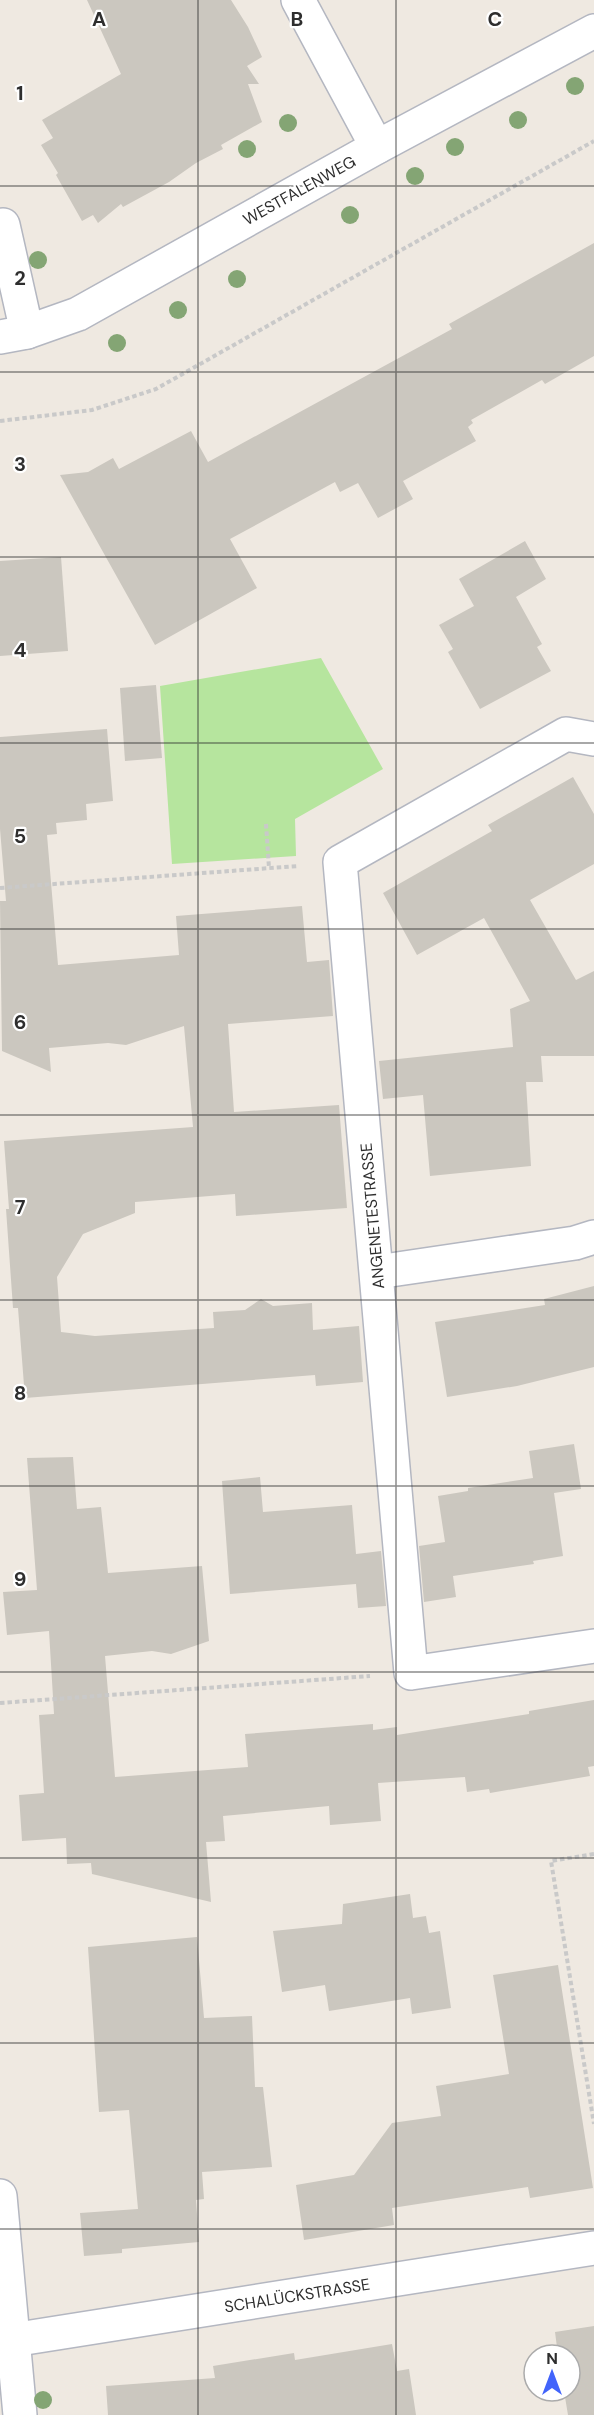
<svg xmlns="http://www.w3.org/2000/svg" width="594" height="2415" font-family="'DM Sans',sans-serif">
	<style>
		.green { fill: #b6e59e }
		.building { fill: #cbc7bf }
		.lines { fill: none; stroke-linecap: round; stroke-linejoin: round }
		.minor-casing { stroke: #b4b7c1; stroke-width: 36 }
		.path { stroke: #c9c9c9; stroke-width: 4; stroke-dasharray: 4.5 3; stroke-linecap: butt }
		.minor { stroke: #fff; stroke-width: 33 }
		.tree { fill: #84a574 }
		.grid { fill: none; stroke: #2e2e2e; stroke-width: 1.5; stroke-opacity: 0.55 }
		.labels { text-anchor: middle; stroke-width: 4.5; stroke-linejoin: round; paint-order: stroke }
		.street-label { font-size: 16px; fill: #2e2e2e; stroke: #fff }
		.grid-label { font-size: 20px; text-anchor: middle; font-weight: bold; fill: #2e2e2e; stroke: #fff; stroke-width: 4.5; stroke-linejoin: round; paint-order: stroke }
	</style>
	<rect width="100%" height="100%" fill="#efe9e1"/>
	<!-- green -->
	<path class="green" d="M321,658L383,769L295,819L296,856L172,864L160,686Z"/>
	<!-- building -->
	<g class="building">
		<path d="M87,0H231L248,27L262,57L247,66L259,84H248L262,122L221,145L223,149L196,163L169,182L123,207L121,204L98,223L93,215L82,221L56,175L58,173L41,145L53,138L42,120L121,74Z"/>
		<path d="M594,243V356L545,384L542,380L471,420L473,423L468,427L476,441L403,481L413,499L378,518L358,483L340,492L335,482L230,539L257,588L155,645L60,475L88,472L113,458L119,469L191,431L208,462L452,329L449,324Z"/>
		<path d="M525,541L546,579L516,597L542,644L537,647L551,671L480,709L448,652L453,649L439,625L474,606L459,579Z"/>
		<path d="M61,557L68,651L0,656V561Z"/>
		<path d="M156,685L162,758L125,761L120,688Z"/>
		<path d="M107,729L113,801L86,804L87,820L56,823L57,834L47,835L58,965L179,955L176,916L302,906L307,962L329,960L333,1016L228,1024L234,1112L339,1105L347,1208L236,1216L235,1194L135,1202V1213L83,1234L57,1277L61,1332L95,1336L214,1328L213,1312L245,1310L261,1299L273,1306L312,1303L313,1330L359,1326L363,1382L316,1386L315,1375L25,1398L18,1308H13L6,1209H9L4,1141L193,1127L184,1026L126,1045L108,1043L49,1048L51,1072L2,1051L0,901H6L0,829V737Z"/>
		<path d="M573,777L594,814V864L530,900L576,980L594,971V1056H541L543,1082H526L531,1166L430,1176L423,1095L383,1099L379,1061L513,1047L510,1009L530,1001L484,918L417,955L383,893L492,831L488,825Z"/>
		<path d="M594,1286V1367L517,1386L447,1397L435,1322L545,1305L544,1299Z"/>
		<path d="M574,1444L581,1489L554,1493L563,1556L533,1561L534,1564L453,1576L456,1597L424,1602L419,1546L445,1542L438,1496L468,1491V1488L533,1478L529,1451Z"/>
		<path d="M73,1457L77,1509L101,1507L108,1573L202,1566L209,1641L171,1654L152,1651L105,1656L115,1777L248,1767L245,1734L373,1724V1730L397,1727V1735L529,1714V1711L594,1700V1766L588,1767L590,1776L490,1793L489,1789L467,1792L465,1777L378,1783L381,1821L330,1825L329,1806L223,1816L225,1841L206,1842L211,1902L92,1874L91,1863L67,1864L66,1838L22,1841L19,1795L44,1793L39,1715L54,1714L49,1631L7,1635L3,1592L37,1590L27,1458Z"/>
		<path d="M260,1477L263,1512L352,1505L356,1554L381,1551L386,1606L358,1608L356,1584L230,1594L222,1481Z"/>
		<path d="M410,1894L413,1918L426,1916L429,1933L440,1931L451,2008L412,2014L410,1998L329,2011L325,1985L282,1992L273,1931L342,1924L343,1904Z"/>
		<path d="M197,1937L204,2018L252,2016L255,2087H263L272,2167L202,2172L204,2199L196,2200L199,2242L122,2249V2253L84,2256L80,2213L138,2209L129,2110L99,2112L88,1947Z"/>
		<path d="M558,1965L593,2188L530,2198L528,2187L392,2208L394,2225L304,2240L296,2185L354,2175L392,2123L441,2116L436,2086L509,2074L493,1975Z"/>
		<path d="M594,2326V2415H568L564,2391H570V2355H558L555,2332Z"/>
		<path d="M392,2344L397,2371L409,2369L416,2415H108L106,2386L215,2378L213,2366L294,2353L295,2360Z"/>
	</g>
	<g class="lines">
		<defs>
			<g id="minor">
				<path d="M298,0L377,147"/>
				<path d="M3,225L27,332"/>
				<path d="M0,337L27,332L78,314L377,147L594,31"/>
				<path d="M594,739L566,734L340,862L411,1673L594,1646"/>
				<path d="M377,1272L575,1243L594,1237"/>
				<path d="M0,2196L20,2415"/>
				<path d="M0,2342L594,2248"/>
			</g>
		</defs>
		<!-- minor casing -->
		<use href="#minor" class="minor-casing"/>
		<!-- path -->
		<g class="path">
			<path d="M0,421L92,410L156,389L594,141"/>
			<path d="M266,824L269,868"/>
			<path d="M0,888L298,866"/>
			<path d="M0,1703L370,1676"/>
			<path d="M594,1854L551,1861L594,2124"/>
		</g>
		<!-- minor -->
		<use href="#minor" class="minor"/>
	</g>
	<!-- trees -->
	<g class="tree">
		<circle cx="575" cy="86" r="9"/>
		<circle cx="518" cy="120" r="9"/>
		<circle cx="288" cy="123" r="9"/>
		<circle cx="455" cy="147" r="9"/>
		<circle cx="247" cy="149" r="9"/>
		<circle cx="415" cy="176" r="9"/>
		<circle cx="350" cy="215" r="9"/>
		<circle cx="38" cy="260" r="9"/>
		<circle cx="237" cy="279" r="9"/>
		<circle cx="178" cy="310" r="9"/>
		<circle cx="117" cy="343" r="9"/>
		<circle cx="43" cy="2400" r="9"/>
	</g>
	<!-- grid -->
	<path class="grid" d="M198,0V2415M396,0V2415M0,186H594M0,372H594M0,557H594M0,743H594M0,929H594M0,1115H594M0,1300H594M0,1486H594M0,1672H594M0,1858H594M0,2043H594M0,2229H594"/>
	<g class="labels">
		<!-- street labels -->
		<g class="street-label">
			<text transform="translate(299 190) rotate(-29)" y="6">WESTFALENWEG</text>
			<text transform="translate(372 1216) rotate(-95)" y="6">ANGENETESTRASSE</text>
			<text transform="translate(297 2295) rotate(-9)" y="6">SCHALÜCKSTRASSE</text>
		</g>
	</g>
	<g class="grid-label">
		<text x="99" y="26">A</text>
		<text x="297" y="26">B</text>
		<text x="495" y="26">C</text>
		<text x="20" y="100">1</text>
		<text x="20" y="285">2</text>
		<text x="20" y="471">3</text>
		<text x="20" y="657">4</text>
		<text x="20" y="843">5</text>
		<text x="20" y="1029">6</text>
		<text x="20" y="1214">7</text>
		<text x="20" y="1400">8</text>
		<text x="20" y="1586">9</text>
	</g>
	<!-- north arrow -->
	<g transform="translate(552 2373)"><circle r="28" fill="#ffffff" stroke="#ababab" stroke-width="1.5"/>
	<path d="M0-4.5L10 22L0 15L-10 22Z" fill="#4264fb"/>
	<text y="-9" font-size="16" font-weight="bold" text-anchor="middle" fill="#2e2e2e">N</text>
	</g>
</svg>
